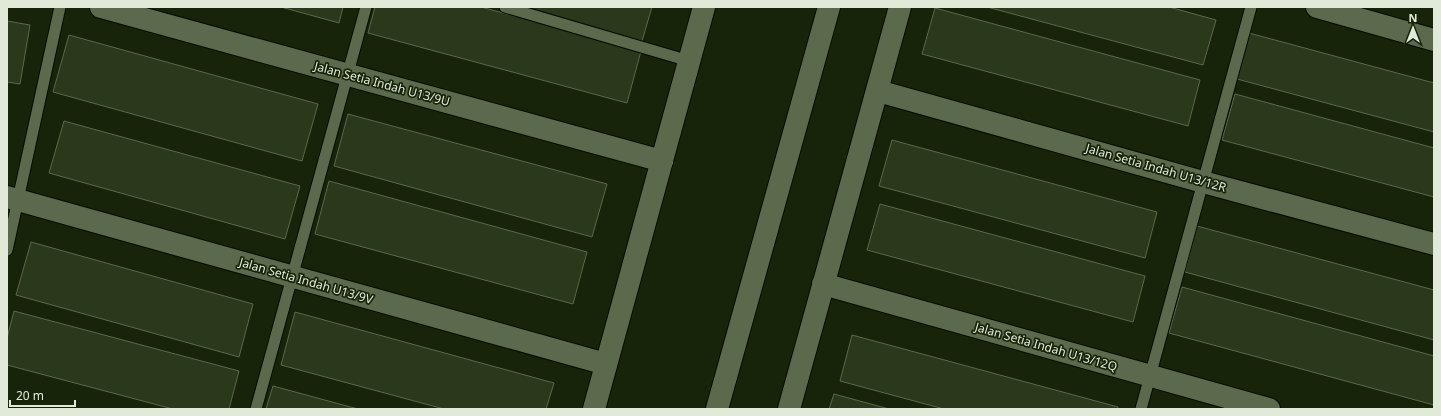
<svg xmlns="http://www.w3.org/2000/svg" width="1441" height="416" font-family="'Noto Sans',sans-serif">
	<style>
		.building { fill: #2a381c; stroke: #5a694b }
		.lines { fill: none; stroke-linecap: round; stroke-linejoin: round }
		.service-casing { stroke: #040d00; stroke-width: 13 }
		.minor-casing { stroke: #040d00; stroke-width: 24 }
		.service { stroke: #5b6a4c; stroke-width: 11 }
		.minor { stroke: #5b6a4c; stroke-width: 22 }
		.labels { text-anchor: middle; stroke-width: 3.5; stroke-linejoin: round; paint-order: stroke }
		.street-label { font-size: 12px; fill: #e1ead9; stroke: #172409 }
	</style>
	<rect width="100%" height="100%" fill="#172409"/>
	<!-- building -->
	<g class="building">
		<path d="M281,7H343L339,23Z"/>
		<path d="M375,7H481L641,51L627,103L368,33Z"/>
		<path d="M518,7H652L642,41Z"/>
		<path d="M987,7H1169L1216,20L1203,65Z"/>
		<path d="M935,8L1200,80L1188,126L922,54Z"/>
		<path d="M7,21L30,25L20,84L7,82Z"/>
		<path d="M1249,33L1434,83V132L1237,79Z"/>
		<path d="M69,35L318,104L302,161L53,92Z"/>
		<path d="M1235,94L1434,148V197L1222,140Z"/>
		<path d="M348,114L607,184L592,237L334,166Z"/>
		<path d="M64,121L300,186L285,239L49,173Z"/>
		<path d="M892,140L1157,212L1145,258L879,186Z"/>
		<path d="M329,181L587,252L573,304L315,234Z"/>
		<path d="M880,204L1145,276L1133,322L867,250Z"/>
		<path d="M1197,226L1434,290V340L1185,272Z"/>
		<path d="M31,242L253,304L239,357L16,295Z"/>
		<path d="M1182,287L1434,356V405L1169,333Z"/>
		<path d="M14,311L239,371L229,409H173L7,365V338Z"/>
		<path d="M295,312L554,383L546,409H444L281,365Z"/>
		<path d="M852,335L1118,407L1117,409H944L840,381Z"/>
		<path d="M273,386L358,409H266Z"/>
		<path d="M834,394L889,409H829Z"/>
	</g>
	<g class="lines">
		<defs>
			<g id="service">
				<path d="M505,7L689,61"/>
				<path d="M7,250L60,7"/>
				<path d="M256,409L366,7"/>
				<path d="M1141,409L1251,7"/>
			</g>
			<g id="minor">
				<path d="M101,7L662,161"/>
				<path d="M1317,7L1434,40"/>
				<path d="M878,91L1203,182L1434,244"/>
				<path d="M7,197L606,364"/>
				<path d="M823,284L1269,409"/>
				<path d="M594,409L704,7"/>
				<path d="M717,409L829,7"/>
				<path d="M789,409L900,7"/>
			</g>
		</defs>
		<!-- service casing -->
		<use href="#service" class="service-casing"/>
		<!-- minor casing -->
		<use href="#minor" class="minor-casing"/>
		<!-- service -->
		<use href="#service" class="service"/>
		<!-- minor -->
		<use href="#minor" class="minor"/>
	</g>
	<g class="labels">
		<!-- street labels -->
		<g class="street-label">
			<text transform="translate(382 84) rotate(15)" y="4">Jalan Setia Indah U13/9U</text>
			<text transform="translate(1156 168) rotate(16)" y="4">Jalan Setia Indah U13/12R</text>
			<text transform="translate(306 281) rotate(16)" y="4">Jalan Setia Indah U13/9V</text>
			<text transform="translate(1046 347) rotate(16)" y="4">Jalan Setia Indah U13/12Q</text>
		</g>
	</g>
	<!-- border -->
	<rect width="1441" height="416" fill="none" stroke="#e1ead9" stroke-width="16"/>
	<!-- north arrow -->
	<g transform="translate(1413 28)" stroke="#172409" stroke-width="3" paint-order="stroke">
	<path d="M0-3L7 15L0 10L-7 15Z" fill="#e1ead9"/>
	<text y="-6" font-size="11" font-weight="bold" text-anchor="middle" fill="#e1ead9">N</text>
	</g>
	<!-- scale -->
	<path d="M10 400v6h65v-6" fill="none" stroke="#e1ead9" stroke-width="2"/>
	<text x="16" y="400" font-size="12" fill="#e1ead9" stroke="#172409" stroke-width="3" paint-order="stroke">20 m</text>
</svg>
